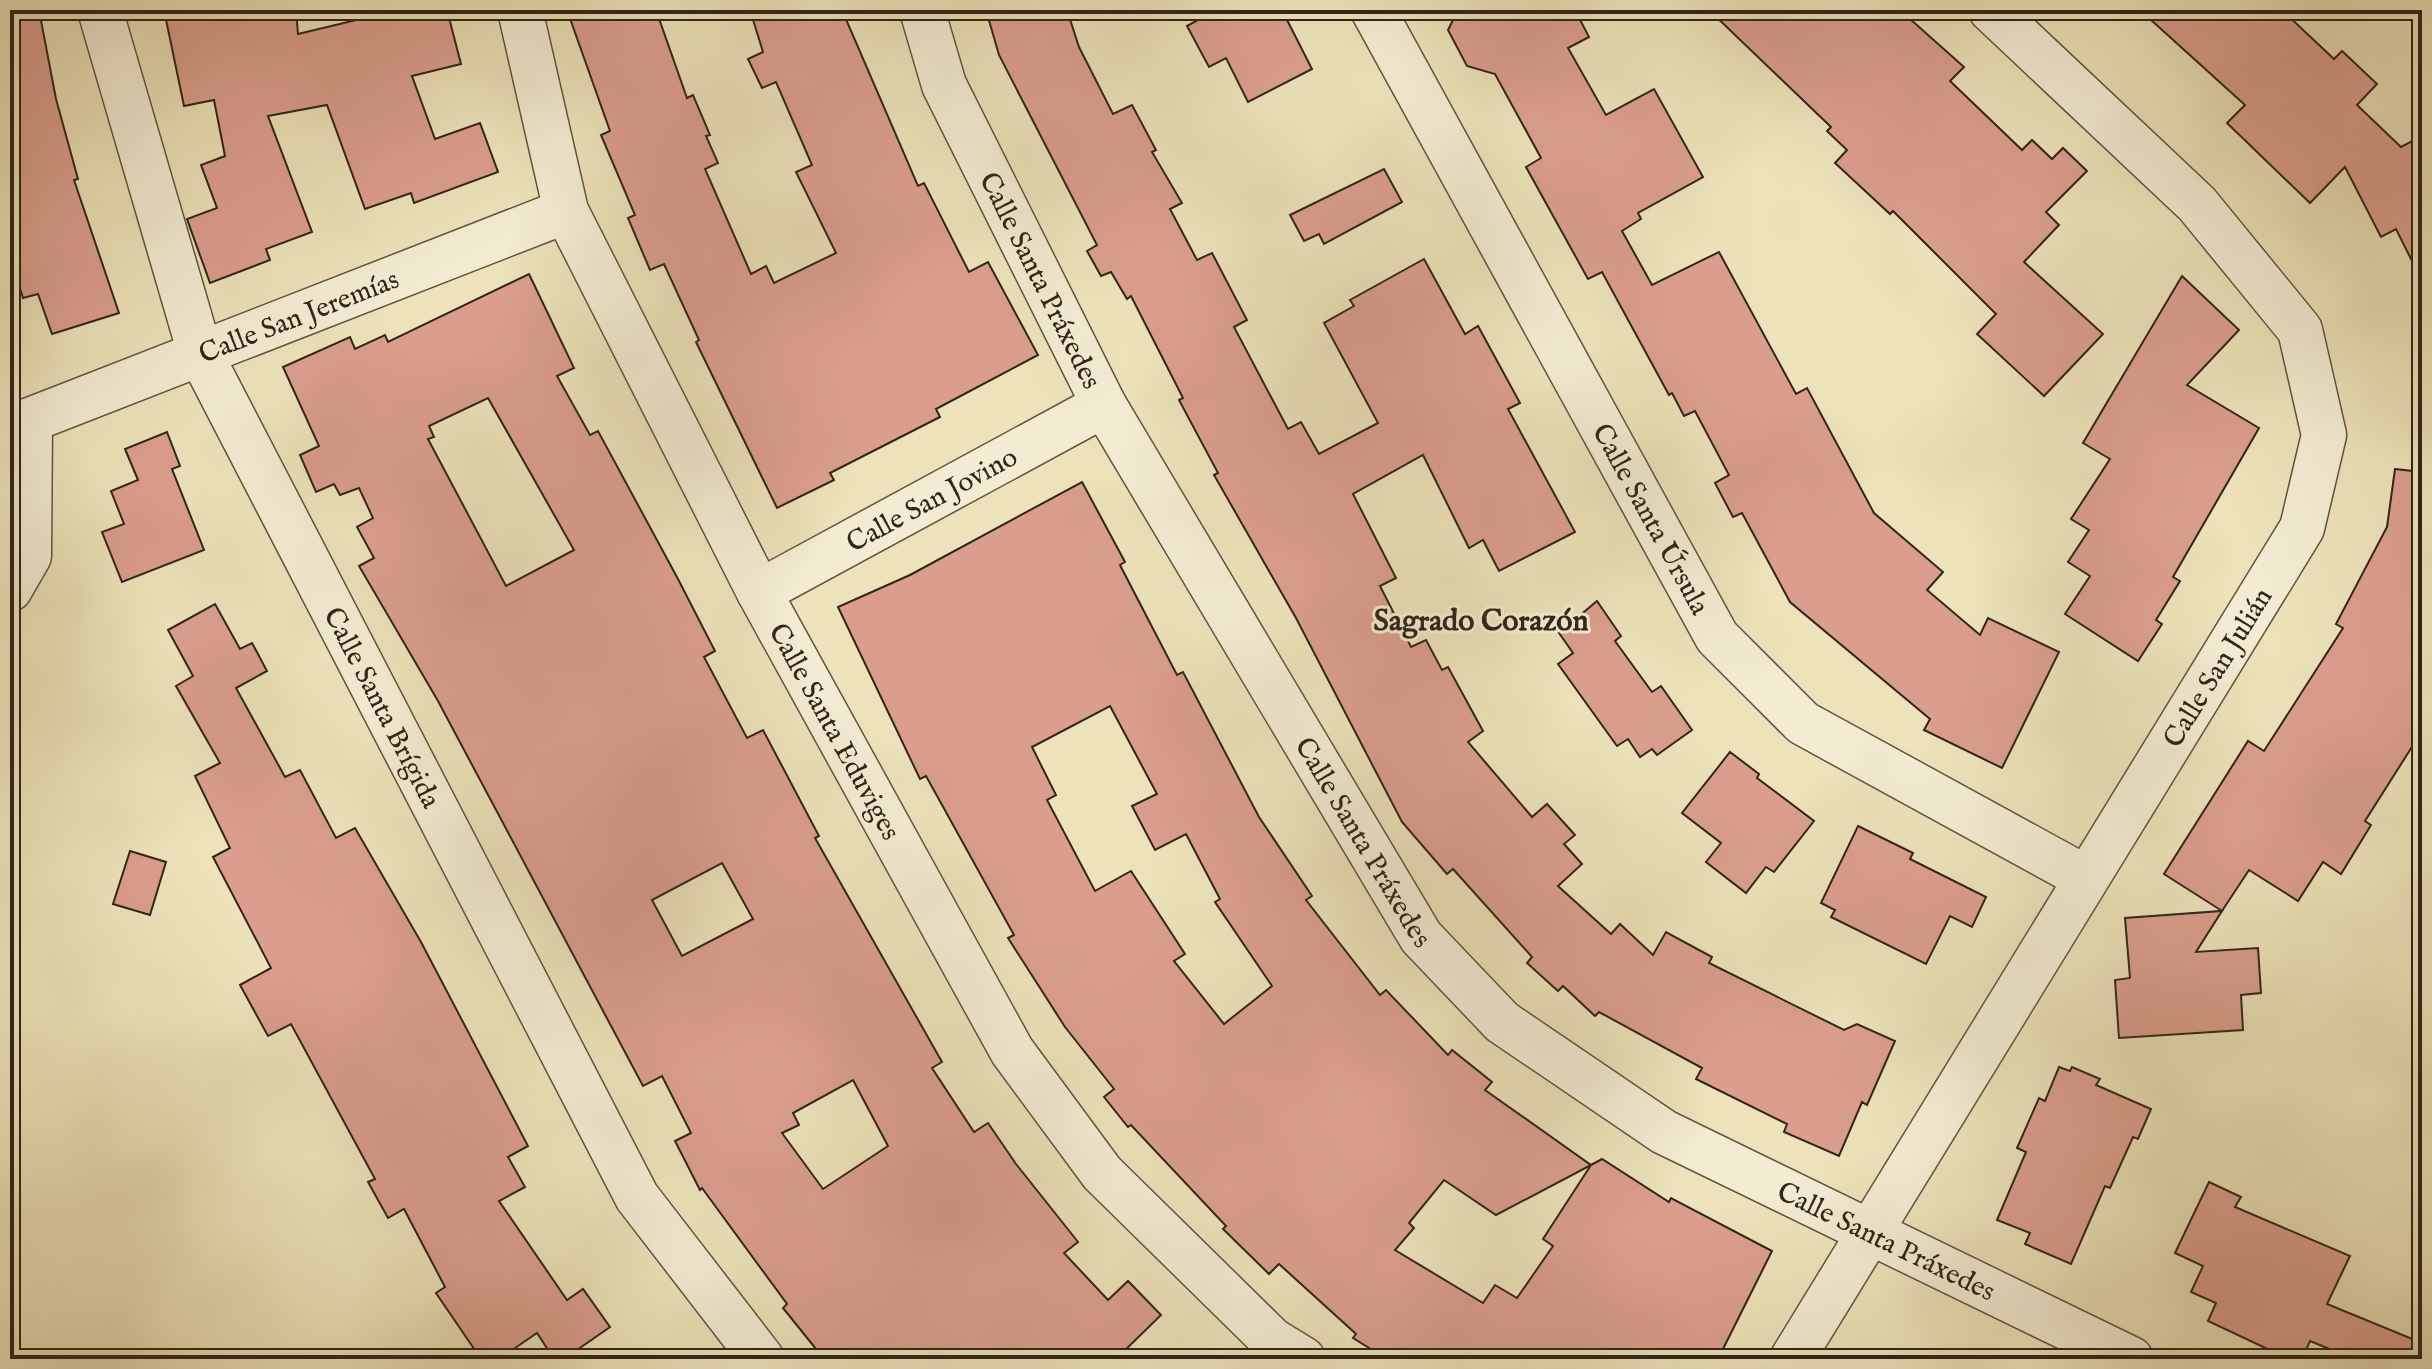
<svg xmlns="http://www.w3.org/2000/svg" width="2432" height="1369" font-family="'IM FELL English',serif">
	<style>
		.building { fill: #db9e8d; stroke: #302519; stroke-width: 2; fill-rule: evenodd }
		.lines { fill: none; stroke-linecap: round; stroke-linejoin: round }
		.minor-casing { stroke: #5f5441; stroke-width: 47 }
		.minor { stroke: #f3ecd2; stroke-width: 44 }
		.labels { text-anchor: middle; stroke-width: 6; stroke-linejoin: round; paint-order: stroke }
		.street-label { font-size: 28px; fill: #302519; stroke: #f3ecd2 }
		.neighbourhood-label { font-size: 30px; font-weight: bold; fill: #302519; stroke: #f3ecd2 }
	</style>
	<rect width="100%" height="100%" fill="#ede2ba"/>
	<filter id="stains"><feTurbulence type="fractalNoise" baseFrequency=".0025" numOctaves="4"/><feColorMatrix values="0 0 0 0 .2 0 0 0 0 .09 0 0 0 0 .02 0 0 0 .5 -.17"/></filter>
	<radialGradient id="worn" r=".72"><stop offset=".6" stop-color="#630" stop-opacity="0"/><stop offset="1" stop-color="#630" stop-opacity=".3"/></radialGradient>
	<!-- building -->
	<g class="building">
		<path d="M10,10H39L56,99L78,179L74,180L119,313L52,334L38,294L23,298L10,257Z"/>
		<path d="M164,10H296L298,34L373,16L371,10H447L461,64L412,76L435,139L480,123L498,172L414,203L411,193L365,209L327,105L268,116L312,232L266,249L270,260L210,283L187,219L217,208L201,165L225,156L214,100L184,106Z"/>
		<path d="M567,10H656L687,98L693,95L710,135L706,136L718,163L705,169L751,274L766,266L774,283L836,253L796,172L812,165L776,82L762,88L748,59L763,52L750,10H842L918,186L924,183L969,272L988,262L1038,355L936,409L940,417L830,473L834,480L777,508L696,342L699,340L664,264L650,270L628,218L635,215L601,135L610,131Z"/>
		<path d="M986,10H1067L1079,47L1113,114L1132,105L1156,150L1152,152L1182,203L1170,209L1197,260L1212,253L1247,320L1234,327L1288,429L1301,422L1319,454L1378,423L1324,323L1354,306L1350,300L1424,259L1465,334L1478,326L1520,403L1508,409L1575,532L1499,571L1483,540L1469,548L1423,455L1353,494L1396,578L1380,586L1411,647L1426,640L1442,670L1448,667L1483,731L1468,742L1532,817L1547,804L1575,835L1564,844L1582,864L1558,886L1611,934L1620,924L1653,955L1666,932L1712,957L1709,963L1844,1030L1857,1024L1895,1041L1867,1105L1862,1102L1839,1156L1784,1132L1787,1124L1696,1079L1702,1068L1599,1012L1595,1016L1563,986L1558,991L1527,963L1532,957L1453,869L1447,874L1402,822L1296,618L1214,475L1218,473L1179,400L1183,398L1131,296L1127,299L1111,272L1101,276L1087,251L1097,245L999,55Z"/>
		<path d="M1216,10H1282L1312,69L1248,102L1226,58L1209,67L1187,26Z"/>
		<path d="M1458,10H1575L1589,37L1568,48L1606,115L1654,89L1703,177L1638,213L1641,219L1622,231L1652,285L1719,252L1796,394L1807,388L1874,513L1943,572L1927,590L1980,635L1988,618L2059,652L2002,768L1924,730L1930,719L1790,602L1742,513L1733,517L1715,483L1729,475L1695,411L1684,416L1672,393L1669,395L1602,272L1588,279L1526,167L1541,158L1495,74L1467,66L1448,30Z"/>
		<path d="M1709,10H1900L1964,67L1950,81L2022,150L2032,140L2052,159L2063,148L2087,171L2046,212L2059,225L2024,262L2103,334L2044,396L1977,334L1996,314L1893,211L1890,214L1835,163L1847,150L1827,131L1831,127Z"/>
		<path d="M2140,10H2282L2334,59L2342,51L2377,84L2357,105L2401,147L2422,136V281L2396,229L2381,237L2345,167L2310,203L2227,123L2245,105Z"/>
		<path d="M1384,169L1402,202L1324,244L1319,234L1304,241L1290,215Z"/>
		<path d="M529,274L574,368L557,376L590,435L598,431L678,579L715,651L704,657L747,738L763,730L819,836L815,838L942,1062L932,1068L974,1132L988,1123L1016,1164L1078,1242L1064,1253L1108,1300L1128,1281L1161,1315L1116,1359H824L783,1308L787,1304L702,1188L700,1190L675,1141L691,1133L662,1076L643,1086L438,701L359,566L374,558L357,527L373,518L359,488L340,495L334,484L316,492L300,455L319,446L283,367L350,337L355,349L385,335L388,342ZM488,398L574,550L506,586L428,439L434,437L429,426ZM722,863L753,919L682,956L652,900ZM853,1080L888,1146L823,1189L782,1133L799,1125L793,1113Z"/>
		<path d="M2182,276L2239,330L2187,385L2259,428L2173,577L2180,581L2156,620L2162,624L2138,661L2065,614L2090,576L2068,562L2089,530L2071,519L2110,459L2083,443Z"/>
		<path d="M167,432L180,466L172,469L204,550L122,582L102,532L124,524L111,491L138,480L125,449Z"/>
		<path d="M2395,469L2422,472V731L2365,821L2371,825L2341,874L2323,862L2298,901L2249,870L2222,911L2164,874L2248,741L2264,751L2343,628L2336,624L2387,527Z"/>
		<path d="M1082,482L1125,562L1120,565L1177,675L1183,672L1259,817L1312,896L1306,900L1380,995L1386,990L1448,1055L1452,1050L1492,1082L1485,1090L1591,1165L1602,1159L1669,1202L1671,1198L1772,1251L1718,1359H1387L1353,1338L1356,1334L1279,1264L1269,1274L1223,1229L1226,1226L1131,1125L1128,1127L1104,1097L1114,1089L1065,1027L1008,938L1014,935L926,776L920,779L838,607L910,575ZM1110,706L1157,794L1132,806L1155,850L1186,834L1220,899L1215,902L1272,986L1224,1024L1174,961L1185,954L1131,871L1095,891L1047,800L1056,795L1032,747ZM1591,1165L1543,1239L1553,1246L1517,1298L1495,1285L1483,1303L1395,1250L1414,1228L1409,1223L1444,1180L1496,1215Z"/>
		<path d="M1597,601L1621,636L1615,641L1652,692L1661,686L1692,730L1657,755L1652,749L1640,757L1628,739L1617,746L1558,664L1573,653L1559,633Z"/>
		<path d="M215,604L240,649L252,643L267,671L236,688L285,777L300,770L336,838L355,828L421,942L528,1146L508,1157L525,1187L499,1201L567,1300L583,1289L610,1327L564,1359H554L537,1333L499,1359H481L436,1293L445,1287L404,1209L388,1218L368,1182L375,1179L291,1024L268,1036L240,985L271,968L213,857L230,848L195,776L220,763L176,686L193,676L168,630Z"/>
		<path d="M1730,752L1759,774L1757,778L1814,821L1774,872L1766,867L1746,893L1706,862L1721,843L1682,813Z"/>
		<path d="M1858,826L1913,853L1910,859L1986,897L1972,927L1950,916L1926,964L1831,917L1835,910L1821,903Z"/>
		<path d="M130,851L166,862L150,915L113,904Z"/>
		<path d="M2222,911L2196,952L2258,948L2261,993L2241,995L2243,1030L2119,1038L2115,980L2130,978L2125,918Z"/>
		<path d="M2059,1067L2070,1071L2072,1067L2100,1079L2096,1085L2151,1109L2138,1139L2133,1137L2110,1188L2105,1186L2071,1264L2025,1244L2030,1233L1997,1220L2026,1152L2017,1148L2039,1098L2045,1101Z"/>
		<path d="M2209,1182L2241,1197L2235,1207L2350,1256L2327,1304L2422,1343V1359H2354L2310,1341L2302,1359H2289L2208,1321L2216,1303L2191,1292L2203,1266L2175,1253Z"/>
	</g>
	<g class="lines">
		<defs>
			<g id="minor">
				<path id="s1" d="M100,10L200,353L637,1197L762,1359"/>
				<path id="s2" d="M520,10L566,211L759,592L1012,1051L1102,1173L1272,1340L1303,1359"/>
				<path id="s3" d="M922,10L944,85L1104,405L1421,937L1502,1022L1664,1132L2131,1359"/>
				<path id="s4" d="M1373,10L1717,637L1803,723L2086,878"/>
				<path id="s5" d="M30,420L566,211"/>
				<path d="M10,589L29,556L30,420"/>
				<path id="s6" d="M759,592L1104,405"/>
				<path id="s7" d="M1792,1359L2302,528L2324,435L2300,330L2197,204L1991,10"/>
			</g>
		</defs>
		<!-- minor casing -->
		<use href="#minor" class="minor-casing"/>
		<!-- minor -->
		<use href="#minor" class="minor"/>
	</g>
	<g class="labels">
		<!-- street labels -->
		<g class="street-label">
			<text dy="10" stroke="none"><textPath href="#s3" startOffset="296">Calle Santa Práxedes</textPath></text>
			<text dy="10" stroke="none"><textPath href="#s5" startOffset="288">Calle San Jeremías</textPath></text>
			<text dy="10" stroke="none"><textPath href="#s6" startOffset="196">Calle San Jovino</textPath></text>
			<text dy="10" stroke="none"><textPath href="#s4" startOffset="580">Calle Santa Úrsula</textPath></text>
			<text dy="10" stroke="none"><textPath href="#s7" startOffset="812">Calle San Julián</textPath></text>
			<text dy="10" stroke="none"><textPath href="#s1" startOffset="756">Calle Santa Brígida</textPath></text>
			<text dy="10" stroke="none"><textPath href="#s2" startOffset="792">Calle Santa Eduviges</textPath></text>
			<text dy="10" stroke="none"><textPath href="#s3" startOffset="944">Calle Santa Práxedes</textPath></text>
			<text dy="10" stroke="none"><textPath href="#s3" startOffset="1616">Calle Santa Práxedes</textPath></text>
		</g>
		<!-- neighbourhood labels -->
		<g class="neighbourhood-label">
			<text x="1481" y="630">Sagrado Corazón</text>
		</g>
	</g>
	<!-- margin -->
	<rect width="2432" height="1369" fill="none" stroke="#ede2ba" stroke-width="40"/>
	<rect x="12" y="12" width="2408" height="1345" fill="none" stroke="#302519" stroke-width="4"/>
	<rect x="20" y="20" width="2392" height="1329" fill="none" stroke="#302519" stroke-width="2"/>
	<rect width="100%" height="100%" filter="url(#stains)"/>
	<rect width="100%" height="100%" fill="url(#worn)"/>
</svg>
